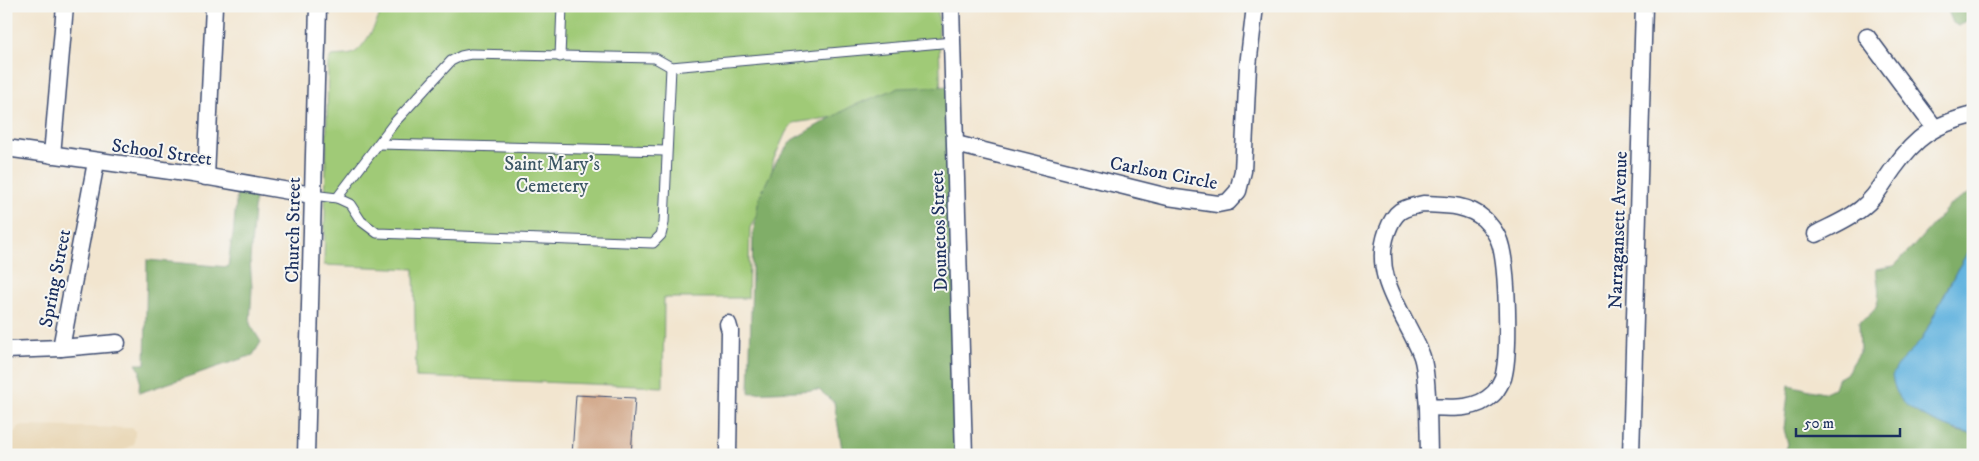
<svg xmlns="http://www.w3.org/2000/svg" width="1979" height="461" font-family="'IM FELL DW Pica',serif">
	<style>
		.built { fill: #ead9ba }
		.green { fill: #a0ca77; stroke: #5e7c6a }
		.forest { fill: #80ae68; stroke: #4e6e63 }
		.water { fill: #64b4df; stroke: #40729e }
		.building { fill: #d0a485 }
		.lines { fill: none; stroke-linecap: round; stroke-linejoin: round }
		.service-casing { stroke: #3b4a6f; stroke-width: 11 }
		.minor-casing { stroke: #3b4a6f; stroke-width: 19 }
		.service { stroke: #fff; stroke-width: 9 }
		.minor { stroke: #fff; stroke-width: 16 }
		.labels { text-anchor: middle; stroke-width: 4; stroke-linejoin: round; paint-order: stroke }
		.street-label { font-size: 19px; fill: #1b2f5e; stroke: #f6f6f2 }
		.park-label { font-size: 19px; fill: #3c5664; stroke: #f6f6f2 }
	</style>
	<rect width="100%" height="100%" fill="#f6f6f2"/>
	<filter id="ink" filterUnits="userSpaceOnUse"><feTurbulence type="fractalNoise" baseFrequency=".02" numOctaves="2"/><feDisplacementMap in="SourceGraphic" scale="10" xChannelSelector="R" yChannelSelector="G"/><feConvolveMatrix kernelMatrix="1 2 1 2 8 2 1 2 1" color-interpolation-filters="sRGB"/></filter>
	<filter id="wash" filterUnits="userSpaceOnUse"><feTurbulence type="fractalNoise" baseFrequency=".0096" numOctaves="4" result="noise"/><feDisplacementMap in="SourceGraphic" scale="20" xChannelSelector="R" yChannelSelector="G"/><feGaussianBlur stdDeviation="1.12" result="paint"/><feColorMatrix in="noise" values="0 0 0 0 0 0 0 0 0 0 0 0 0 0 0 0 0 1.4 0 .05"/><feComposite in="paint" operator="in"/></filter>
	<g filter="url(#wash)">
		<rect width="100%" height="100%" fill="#f2e5cf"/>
		<!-- built -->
		<path class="built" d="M19,426L132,428L135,431L134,444L121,452V455H6V431L16,432Z"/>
		<!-- green -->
		<path class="green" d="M383,6H938L941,102L793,123L786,132L773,161L771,186L750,228L748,298H664L663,387L416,377L414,269L324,265L328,62L331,56C338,55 348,56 354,53C366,46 379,19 383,6Z"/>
		<!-- forest -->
		<g class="forest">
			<path d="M1946,6H1973V17L1958,26L1953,23Z"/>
			<path d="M953,86L964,455H843L834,402L819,390L749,393L753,236L759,198L776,162L792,140L850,107L898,88Z"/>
			<path d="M238,181L256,184L250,260L252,288L250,324L261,342L253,355L139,393L140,370L136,364H145L147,260L228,267L231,242L233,236Z"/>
			<path d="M1973,191V244L1957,270L1921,341L1899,363L1956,431L1973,434V455H1784L1788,444L1784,429L1789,385L1823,393L1834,388L1837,379L1846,374L1860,352L1859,322C1884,309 1879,293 1876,269L1894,266L1912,248L1949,206Z"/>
		</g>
		<!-- water -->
		<path class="water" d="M1973,244V434C1952,430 1908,414 1898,395C1895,389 1893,382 1892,376L1899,363L1921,341L1957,270Z"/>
		<g id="blocks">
			<!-- building -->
			<path class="building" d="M576,395L635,398L631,455H572Z"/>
		</g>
	</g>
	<g filter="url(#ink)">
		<use href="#blocks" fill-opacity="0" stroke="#3b4a6f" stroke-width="1"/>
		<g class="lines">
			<defs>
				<g id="service">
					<path d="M560,57L562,6"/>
					<path d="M379,144L666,151"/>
					<path d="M312,195L337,198L350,204L361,221L377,233L653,243L661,235L664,223L671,67"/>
					<path d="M337,198L394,123L451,61L461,56L471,54L655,58L671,67L953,42"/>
				</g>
				<g id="minor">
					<path d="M951,6L964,455"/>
					<path d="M1867,37L1934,127"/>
					<path d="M956,144L1168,197L1218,204L1228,202L1238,191L1243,171L1248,66L1255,6"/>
					<path d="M6,148L192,174L312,195"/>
					<path d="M52,155L65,6"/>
					<path d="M206,177L214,6"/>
					<path d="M1423,204C1445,205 1467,204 1484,219C1489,224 1495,232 1498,238C1508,259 1510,354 1503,378C1501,382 1497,391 1493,394C1476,411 1450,408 1428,407C1426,391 1427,369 1421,354C1405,314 1371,277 1387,232C1395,210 1402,208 1423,204Z"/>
					<path d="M1816,234C1831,226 1849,219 1862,208C1876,197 1883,183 1893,169C1917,136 1933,125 1973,115"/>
					<path d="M61,348L96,162"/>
					<path d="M6,350L61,348L117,343"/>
					<path d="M1428,407L1429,455"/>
					<path d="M306,455L318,6"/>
					<path d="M728,455L730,331L728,324"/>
					<path d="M1631,455L1644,6"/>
				</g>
			</defs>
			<!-- service casing -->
			<use href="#service" class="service-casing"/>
			<!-- minor casing -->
			<use href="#minor" class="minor-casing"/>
			<!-- service -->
			<use href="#service" class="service"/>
			<!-- minor -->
			<use href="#minor" class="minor"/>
		</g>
	</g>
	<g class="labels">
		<!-- street labels -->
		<g class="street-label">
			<text transform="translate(162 151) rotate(8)" y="7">School Street</text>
			<text transform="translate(1164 172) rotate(11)" y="7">Carlson Circle</text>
			<text transform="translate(292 230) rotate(-89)" y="7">Church Street</text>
			<text transform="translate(1617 230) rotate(-88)" y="7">Narragansett Avenue</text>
			<text transform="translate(938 231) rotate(-92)" y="7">Dounetos Street</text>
			<text transform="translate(54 278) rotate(-79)" y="7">Spring Street</text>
		</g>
		<!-- park labels -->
		<g class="park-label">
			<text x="552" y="170">Saint Mary's<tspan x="552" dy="22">Cemetery</tspan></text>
		</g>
	</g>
	<!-- margin -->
	<rect width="1979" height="461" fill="none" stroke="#f6f6f2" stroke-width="25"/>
	<!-- scale -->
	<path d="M1796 428v8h104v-8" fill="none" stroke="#1b2f5e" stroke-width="2.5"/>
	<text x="1804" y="428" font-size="15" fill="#1b2f5e" stroke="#f6f6f2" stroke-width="4" paint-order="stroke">50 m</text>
</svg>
